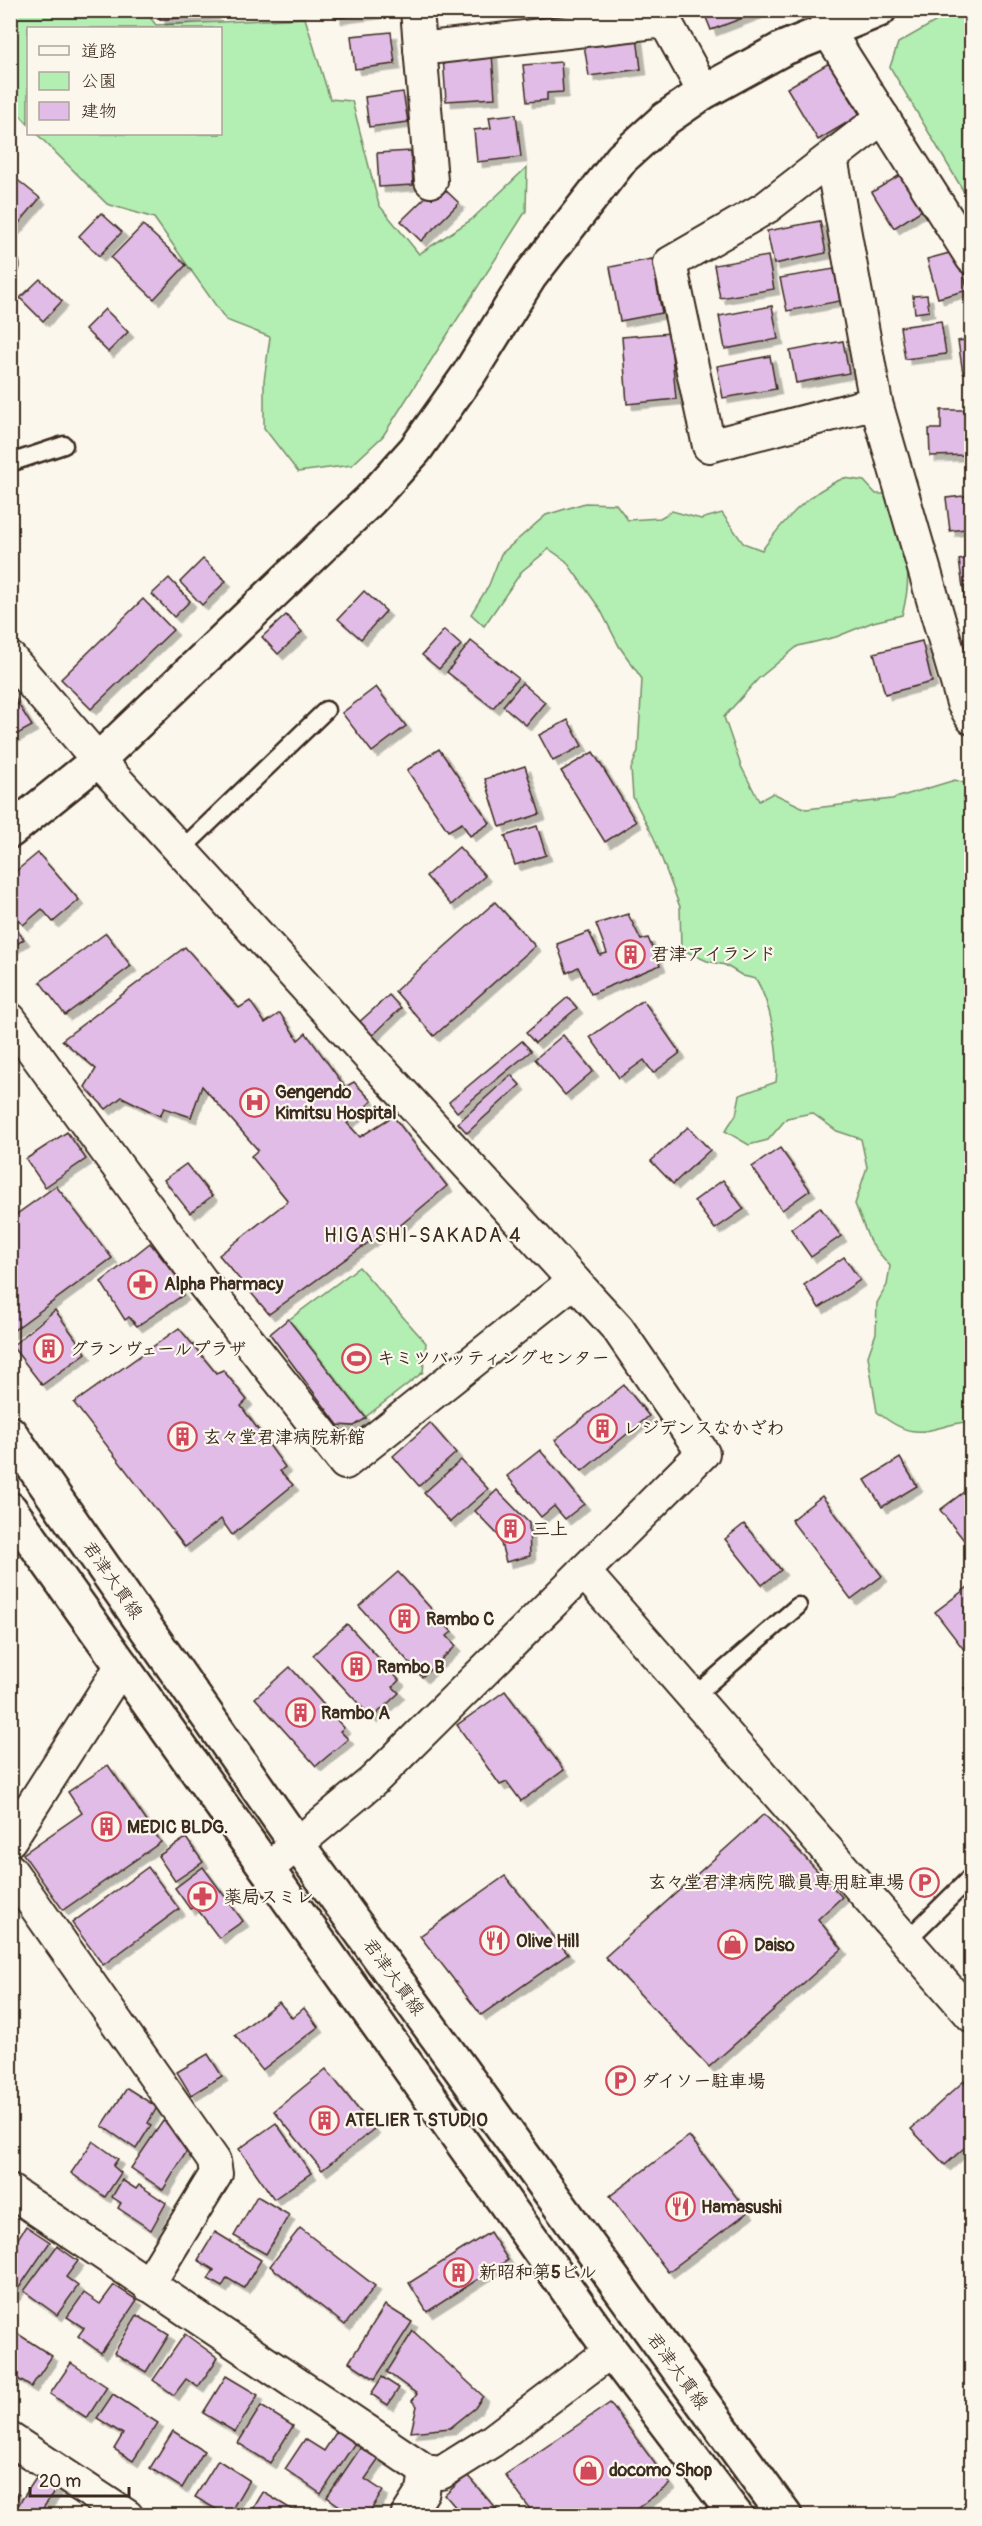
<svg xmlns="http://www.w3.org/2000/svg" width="982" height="2526" font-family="Pangolin,'Klee One',sans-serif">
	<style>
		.green { fill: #b3eeb3; stroke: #778c68; stroke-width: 1.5 }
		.building { fill: #e1bce6; stroke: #3b2a1e; stroke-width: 1.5; filter: url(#shadow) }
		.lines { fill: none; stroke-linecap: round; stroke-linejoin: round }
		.service-casing { stroke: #3b2a1e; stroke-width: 21 }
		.minor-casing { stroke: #3b2a1e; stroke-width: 36 }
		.tertiary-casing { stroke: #3b2a1e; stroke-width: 38 }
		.secondary-casing { stroke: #3b2a1e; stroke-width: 38 }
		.service { stroke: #fbf7ec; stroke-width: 16 }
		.minor { stroke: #fbf7ec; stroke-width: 32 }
		.tertiary { stroke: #fbf7ec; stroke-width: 33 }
		.secondary { stroke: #fbf7ec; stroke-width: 33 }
		.labels { text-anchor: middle; stroke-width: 4.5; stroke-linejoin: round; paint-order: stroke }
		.poi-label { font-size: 18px; font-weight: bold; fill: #3b2a1e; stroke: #fbf7ec; text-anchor: start }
		.street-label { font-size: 18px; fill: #3b2a1e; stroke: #fbf7ec }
		.neighbourhood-label { font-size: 20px; letter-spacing: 1.5px; fill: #3b2a1e; stroke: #fbf7ec }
	</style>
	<defs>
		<filter id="shadow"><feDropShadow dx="5.5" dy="5.5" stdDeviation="0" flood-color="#0004"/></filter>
	</defs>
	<rect width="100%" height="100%" fill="#fbf7ec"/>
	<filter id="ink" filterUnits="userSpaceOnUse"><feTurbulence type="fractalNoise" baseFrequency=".0167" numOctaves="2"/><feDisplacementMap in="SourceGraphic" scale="12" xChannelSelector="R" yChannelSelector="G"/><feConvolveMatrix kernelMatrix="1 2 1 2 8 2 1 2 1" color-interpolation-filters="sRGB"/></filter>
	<g filter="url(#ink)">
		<!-- green -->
		<g class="green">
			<path d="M10,11H145L156,25L305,18L330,99L352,101L379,205L419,254L471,220L527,167L526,211L383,436L352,465L298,472L264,428V381L270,337L226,320L154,218L107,204L37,134H220V28H28V124L17,112L11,111Z"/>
			<path d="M947,11H971V204L890,67L898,43L935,22Z"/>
			<path d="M844,478L864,481L876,494H887C902,540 916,566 902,615L873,622L836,637L798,646L758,679L724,717L741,766L759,801L773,793L806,809L892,799L955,780L971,785V1421C926,1427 918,1445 877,1412L868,1356L876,1333L877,1303L887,1285L890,1266L870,1242L855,1204L867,1167L861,1139L837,1131L812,1113L787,1118L768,1140L749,1145L725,1131L736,1115L740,1095L776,1082C780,1053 771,1004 756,979L743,976L725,965L707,961L681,949L680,907L654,838L633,797L631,769L638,751L642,679L619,646L600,609L566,561L549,549L522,571L484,626L471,614L489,585L501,554L546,515L585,503L616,504L628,520L660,518L672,511L701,519L722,513L743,543L762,550C784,520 809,492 844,478Z"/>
			<path d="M359,1267L426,1343L423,1372L354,1426L338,1425L270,1334Z"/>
		</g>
		<!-- building -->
		<g class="building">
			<path d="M159,10H214V14L160,20Z"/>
			<path d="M335,10H375V13L336,18Z"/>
			<path d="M703,10H755L756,13L711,30Z"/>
			<path d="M391,32L395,64L355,69L351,36Z"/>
			<path d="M637,37L641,69L589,76L584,45Z"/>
			<path d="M492,53L495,98L446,101L443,57Z"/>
			<path d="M561,62L563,92L547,93V100L527,102L523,65Z"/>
			<path d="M829,63L860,115L818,140L787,88Z"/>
			<path d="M403,92L408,122L369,127L365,97Z"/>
			<path d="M516,114L521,157L477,162L474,130L491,128L489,117Z"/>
			<path d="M411,151L413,185L379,187L377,153Z"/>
			<path d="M10,174L40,198L14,229L10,226Z"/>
			<path d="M900,175L922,210L894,228L872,192Z"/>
			<path d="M439,184L459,203L421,241L401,221Z"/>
			<path d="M101,213L122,232L99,256L79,236Z"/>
			<path d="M820,221L826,253L774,264L767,231Z"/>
			<path d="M143,225L186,265L154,299L111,258Z"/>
			<path d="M957,251L968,290L938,298L927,259Z"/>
			<path d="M768,256L774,289L720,298L714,265Z"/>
			<path d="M652,259L662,313L620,321L610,267Z"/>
			<path d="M834,269L840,301L787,311L780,278Z"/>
			<path d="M40,279L62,301L43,321L20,298Z"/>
			<path d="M927,295L929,311L915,313L913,296Z"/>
			<path d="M772,306L778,339L725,349L719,316Z"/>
			<path d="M105,309L128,332L108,352L85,329Z"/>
			<path d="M941,321L946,354L905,359L900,327Z"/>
			<path d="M670,333L676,399L627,404L622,337Z"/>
			<path d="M972,339V372L963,373L958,341Z"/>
			<path d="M843,341L849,373L796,383L790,351Z"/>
			<path d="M770,356L776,389L723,398L717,366Z"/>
			<path d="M941,410H966L967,455L930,456L929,429H941Z"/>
			<path d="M972,495V528L950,531L946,498Z"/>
			<path d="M972,558V600L965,601L959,560Z"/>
			<path d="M203,559L226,581L202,605L180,582Z"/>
			<path d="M169,578L190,601L174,617L152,594Z"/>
			<path d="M364,591L386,611L361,639L338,619Z"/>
			<path d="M143,599L173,630L91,709L61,679Z"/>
			<path d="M286,615L302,632L278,654L262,637Z"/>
			<path d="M444,630L461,645L439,669L422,655Z"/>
			<path d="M471,641L518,678L493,708L447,672Z"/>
			<path d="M922,641L932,682L885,694L874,653Z"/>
			<path d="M522,683L545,702L526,725L503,706Z"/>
			<path d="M376,687L406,726L372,752L342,713Z"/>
			<path d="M10,691L32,726L10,738Z"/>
			<path d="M568,720L582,746L553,761L539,735Z"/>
			<path d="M439,749L490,823L470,836L462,823L448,831L407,770Z"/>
			<path d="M593,752L636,822L605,842L561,771Z"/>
			<path d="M525,766L540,814L500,827L485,779Z"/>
			<path d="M537,826L546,855L515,865L505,836Z"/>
			<path d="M459,847L485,876L451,905L426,876Z"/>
			<path d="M38,853L79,900L53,922L42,909L23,925L10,910V876Z"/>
			<path d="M495,902L535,946L434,1036L395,991Z"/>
			<path d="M628,914L641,940L648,938L660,965L591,994L578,967L567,973L557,944L589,932L600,955L607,953L596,924Z"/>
			<path d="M10,922L24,939L10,949Z"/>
			<path d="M106,933L131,966L65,1015L40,982Z"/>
			<path d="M185,947L239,1008L250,1001L265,1023L280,1013L298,1040L306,1033L345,1087L354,1082L372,1101L347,1123L360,1137L393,1116L447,1186L390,1234L386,1230L269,1314L219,1255L288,1201L251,1156L258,1150L202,1086L191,1117L164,1108L160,1116L122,1097L106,1109L85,1087L96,1069L62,1040Z"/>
			<path d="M389,995L401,1008L369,1039L356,1025Z"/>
			<path d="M568,997L577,1008L535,1043L526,1033Z"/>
			<path d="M643,1000L680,1053L653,1073L644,1060L619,1078L590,1037Z"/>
			<path d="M563,1035L593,1071L565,1095L535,1059Z"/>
			<path d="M522,1041L531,1051L457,1112L449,1102Z"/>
			<path d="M511,1075L520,1085L467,1133L458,1123Z"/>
			<path d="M688,1127L710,1150L673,1184L651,1161Z"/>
			<path d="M67,1132L86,1159L45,1187L26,1159Z"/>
			<path d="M780,1148L810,1190L782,1210L752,1167Z"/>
			<path d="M186,1164L212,1196L190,1213L164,1180Z"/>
			<path d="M723,1180L744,1209L715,1229L694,1201Z"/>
			<path d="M56,1186L112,1258L10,1333V1219Z"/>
			<path d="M820,1207L841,1236L811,1257L791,1229Z"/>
			<path d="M150,1243L182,1283L178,1288L183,1295L137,1326L129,1317L125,1320L101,1282Z"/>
			<path d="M844,1257L860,1280L819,1308L804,1285Z"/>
			<path d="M55,1310L86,1353L42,1385L12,1346Z"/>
			<path d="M288,1319L366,1418L354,1426L338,1425L270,1334Z"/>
			<path d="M179,1328L216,1373L223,1370L247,1400L241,1406L285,1467L280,1471L293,1485L232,1535L221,1519L185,1547L74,1403Z"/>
			<path d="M624,1385L649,1416L582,1471L555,1440Z"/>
			<path d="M430,1423L456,1453L419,1486L393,1456Z"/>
			<path d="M540,1450L584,1504L565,1519L554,1506L541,1517L507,1476Z"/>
			<path d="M900,1458L917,1486L882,1507L865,1480Z"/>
			<path d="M461,1460L488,1489L450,1522L424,1493Z"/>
			<path d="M972,1486V1550L940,1510Z"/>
			<path d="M497,1490L529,1523L530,1556L506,1562L499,1536L475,1511Z"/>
			<path d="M822,1496L882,1576L851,1599L791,1520Z"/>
			<path d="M744,1524L781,1570L762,1585L725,1539Z"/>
			<path d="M398,1572L452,1632L447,1636L456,1646L422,1677L359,1606Z"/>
			<path d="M968,1587L972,1591V1652L968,1655L935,1612Z"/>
			<path d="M347,1624L399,1680L393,1687L399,1693L372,1718L313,1655Z"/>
			<path d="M290,1667L344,1728L340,1731L348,1739L316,1766L255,1698Z"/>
			<path d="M972,1683V1699L964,1688Z"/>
			<path d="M505,1691L564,1770L521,1801L507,1782L500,1785L457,1725Z"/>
			<path d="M972,1737V1751L965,1744Z"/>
			<path d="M108,1765L161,1842L63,1910L23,1854L82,1813L68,1792Z"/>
			<path d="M764,1814L842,1897L818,1919L842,1949L709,2067L605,1957Z"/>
			<path d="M186,1838L203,1862L175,1881L158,1856Z"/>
			<path d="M148,1867L179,1909L103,1965L72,1923Z"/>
			<path d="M203,1867L243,1921L219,1938L195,1906L190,1909L175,1888Z"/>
			<path d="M505,1876L568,1954L481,2015L420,1936Z"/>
			<path d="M279,2002L292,2018L304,2008L318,2027L262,2070L235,2035Z"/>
			<path d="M208,2054L222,2076L191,2095L177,2072Z"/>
			<path d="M326,2069L374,2129L322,2170L274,2111Z"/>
			<path d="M964,2081L972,2090V2141L945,2165L911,2129Z"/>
			<path d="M127,2088L157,2107L148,2123L151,2125L136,2149L102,2126Z"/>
			<path d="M163,2121L180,2133L177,2137L190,2146L163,2190L131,2168Z"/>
			<path d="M276,2123L311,2173L274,2199L239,2149Z"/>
			<path d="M689,2136L748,2212L668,2272L610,2196Z"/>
			<path d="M93,2141L118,2159L113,2166L121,2173L105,2197L71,2173Z"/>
			<path d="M122,2180L136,2189L139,2185L166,2203L151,2230L118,2208L121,2203L112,2197Z"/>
			<path d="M257,2196L289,2215L266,2254L234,2236Z"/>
			<path d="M26,2226L50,2242L14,2295L10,2292V2244L13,2246Z"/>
			<path d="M300,2228L375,2286L345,2325L270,2266Z"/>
			<path d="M215,2232L261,2260L244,2288L227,2278L222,2287L208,2279L214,2270L198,2260Z"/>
			<path d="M490,2232L508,2260L427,2312L409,2283Z"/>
			<path d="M57,2246L78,2261L66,2277L78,2286L57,2315L24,2291Z"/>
			<path d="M114,2285L137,2300L101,2353L78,2336L84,2328L67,2317L84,2293L100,2304Z"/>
			<path d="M385,2305L412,2322L375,2379L349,2362Z"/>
			<path d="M137,2315L169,2335L146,2372L114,2353Z"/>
			<path d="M413,2331L483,2396L475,2408L450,2428L411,2432L417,2406L412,2401L417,2394L387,2372Z"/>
			<path d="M15,2332L52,2356L31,2387L10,2374V2338Z"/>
			<path d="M185,2334L218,2358L198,2387L186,2379L174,2395L153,2380Z"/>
			<path d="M71,2363L107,2387L87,2418L50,2394Z"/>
			<path d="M226,2376L258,2395L235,2432L203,2413Z"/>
			<path d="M382,2377L399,2388L388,2405L371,2394Z"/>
			<path d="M113,2394L158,2423L133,2461L114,2449L123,2434L97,2418Z"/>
			<path d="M610,2403L670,2484L627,2516H535L505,2475Z"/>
			<path d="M261,2406L293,2426L270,2463L238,2443Z"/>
			<path d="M173,2431L204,2451L182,2488L150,2468Z"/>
			<path d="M337,2431L355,2443L321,2494L285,2469L305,2439L324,2451Z"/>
			<path d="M361,2447L379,2459L365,2479L383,2491L367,2516H354L327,2497Z"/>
			<path d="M218,2460L249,2480L228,2516L195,2497Z"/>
			<path d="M38,2475L57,2488L43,2508L54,2516H11Z"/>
			<path d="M467,2475L497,2510L491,2516H463L445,2495Z"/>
			<path d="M10,2489L19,2495L10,2509Z"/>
			<path d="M263,2492L301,2515L249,2516Z"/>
			<path d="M433,2506L449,2516H427Z"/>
		</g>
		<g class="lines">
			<defs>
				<g id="service">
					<path d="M10,264V267"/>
					<path d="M10,463L64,445"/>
					<path d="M181,850L326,710"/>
					<path d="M693,1697L798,1606"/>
					<path d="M906,1941L972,1876"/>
				</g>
				<g id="minor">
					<path d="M417,10L431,181"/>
					<path d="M659,10L704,92"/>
					<path d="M826,10L828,31L972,258"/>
					<path d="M420,49L664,21"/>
					<path d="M831,158L876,403L963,703L972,718"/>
					<path d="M876,403L709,446L670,263L767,207L883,117"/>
					<path d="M10,658L98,760L618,1329L703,1453L373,1781L267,1869"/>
					<path d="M10,1019L202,1282L345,1463L574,1281"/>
					<path d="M585,1573L972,2016"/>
					<path d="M10,1840L122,1665"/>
					<path d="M10,1870L214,2161L216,2174L148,2285"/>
					<path d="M10,2191L426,2471L441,2473L492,2441L611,2351"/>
					<path d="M10,2439L127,2516"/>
					<path d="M407,2516L423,2491L426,2471"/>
				</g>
				<path id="tertiary" d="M10,831L98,760L370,500L415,450L469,374L530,276L622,158L665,119L704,92L782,49L879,10"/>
				<g id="secondary">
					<path d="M10,1433L287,1830L785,2516"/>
					<path d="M10,1509L611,2351L736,2516"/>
				</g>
			</defs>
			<!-- service casing -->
			<use href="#service" class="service-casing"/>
			<!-- minor casing -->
			<use href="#minor" class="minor-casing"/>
			<!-- tertiary casing -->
			<use href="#tertiary" class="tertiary-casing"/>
			<!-- secondary casing -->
			<use href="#secondary" class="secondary-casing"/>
			<!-- service -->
			<use href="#service" class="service"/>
			<!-- minor -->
			<use href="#minor" class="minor"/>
			<!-- tertiary -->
			<use href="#tertiary" class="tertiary"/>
			<!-- secondary -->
			<use href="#secondary" class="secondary"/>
		</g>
	</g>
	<!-- icons -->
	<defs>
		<symbol id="building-ring" viewBox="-11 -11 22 22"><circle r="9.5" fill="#fbf7ec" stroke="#d1495b" stroke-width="1.5"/><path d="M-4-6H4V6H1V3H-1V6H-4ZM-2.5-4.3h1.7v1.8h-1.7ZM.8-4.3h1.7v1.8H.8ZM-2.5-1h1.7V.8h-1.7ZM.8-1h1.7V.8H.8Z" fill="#d1495b"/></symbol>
		<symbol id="hospital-ring" viewBox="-11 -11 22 22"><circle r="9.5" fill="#fbf7ec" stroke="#d1495b" stroke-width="1.5"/><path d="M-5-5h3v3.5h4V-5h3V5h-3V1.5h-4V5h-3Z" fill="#d1495b"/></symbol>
		<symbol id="pharmacy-ring" viewBox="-11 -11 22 22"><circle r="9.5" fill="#fbf7ec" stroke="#d1495b" stroke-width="1.5"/><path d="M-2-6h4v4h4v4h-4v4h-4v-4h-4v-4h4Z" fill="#d1495b"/></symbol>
		<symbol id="stadium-ring" viewBox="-11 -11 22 22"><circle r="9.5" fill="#fbf7ec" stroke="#d1495b" stroke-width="1.5"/><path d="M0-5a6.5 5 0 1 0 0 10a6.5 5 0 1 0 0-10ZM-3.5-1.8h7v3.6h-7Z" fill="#d1495b"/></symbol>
		<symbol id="parking-ring" viewBox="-11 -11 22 22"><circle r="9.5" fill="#fbf7ec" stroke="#d1495b" stroke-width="1.5"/><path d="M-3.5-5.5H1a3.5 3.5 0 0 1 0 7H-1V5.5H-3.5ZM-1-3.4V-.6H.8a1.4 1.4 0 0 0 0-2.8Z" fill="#d1495b"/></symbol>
		<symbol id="restaurant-ring" viewBox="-11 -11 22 22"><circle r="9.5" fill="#fbf7ec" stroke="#d1495b" stroke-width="1.5"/><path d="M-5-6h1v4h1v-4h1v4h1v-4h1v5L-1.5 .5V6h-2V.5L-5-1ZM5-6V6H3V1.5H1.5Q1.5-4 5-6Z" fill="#d1495b"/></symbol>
		<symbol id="shop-ring" viewBox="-11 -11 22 22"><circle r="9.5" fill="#fbf7ec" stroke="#d1495b" stroke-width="1.5"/><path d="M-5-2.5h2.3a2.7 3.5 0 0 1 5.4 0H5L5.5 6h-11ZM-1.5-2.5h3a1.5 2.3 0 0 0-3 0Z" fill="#d1495b"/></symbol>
	</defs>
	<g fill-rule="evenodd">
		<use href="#building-ring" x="614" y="938" width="33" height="33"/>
		<use href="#hospital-ring" x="238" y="1086" width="33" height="33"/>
		<use href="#pharmacy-ring" x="126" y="1268" width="33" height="33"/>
		<use href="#building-ring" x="32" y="1332" width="33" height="33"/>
		<use href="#stadium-ring" x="340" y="1342" width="33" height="33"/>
		<use href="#building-ring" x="586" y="1412" width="33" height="33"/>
		<use href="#building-ring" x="166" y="1420" width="33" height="33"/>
		<use href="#building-ring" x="494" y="1512" width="33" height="33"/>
		<use href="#building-ring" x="388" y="1602" width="33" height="33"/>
		<use href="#building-ring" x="340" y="1650" width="33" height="33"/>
		<use href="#building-ring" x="284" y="1696" width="33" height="33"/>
		<use href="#building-ring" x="90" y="1810" width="33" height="33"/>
		<use href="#parking-ring" x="908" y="1866" width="33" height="33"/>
		<use href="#pharmacy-ring" x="186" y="1880" width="33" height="33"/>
		<use href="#restaurant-ring" x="478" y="1924" width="33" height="33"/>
		<use href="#shop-ring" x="716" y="1928" width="33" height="33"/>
		<use href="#parking-ring" x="604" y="2064" width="33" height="33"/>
		<use href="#building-ring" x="308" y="2104" width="33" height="33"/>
		<use href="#restaurant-ring" x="664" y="2190" width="33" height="33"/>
		<use href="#building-ring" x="442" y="2256" width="33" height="33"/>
		<use href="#shop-ring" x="572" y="2454" width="33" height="33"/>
	</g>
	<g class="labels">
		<!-- poi labels -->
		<g class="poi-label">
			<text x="651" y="960">君津アイランド</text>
			<text x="275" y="1098">Gengendo<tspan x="275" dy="21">Kimitsu Hospital</tspan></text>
			<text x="164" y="1290">Alpha Pharmacy</text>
			<text x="70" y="1355">グランヴェールプラザ</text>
			<text x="377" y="1364">キミツバッティングセンター</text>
			<text x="623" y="1434">レジデンスなかざわ</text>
			<text x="203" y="1443">玄々堂君津病院新館</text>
			<text x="532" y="1535">三上</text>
			<text x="426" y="1625">Rambo C</text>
			<text x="377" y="1673">Rambo B</text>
			<text x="321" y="1719">Rambo A</text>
			<text x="127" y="1833">MEDIC BLDG.</text>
			<text x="904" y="1888" text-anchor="end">玄々堂君津病院 職員専用駐車場</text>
			<text x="224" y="1903">薬局スミレ</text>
			<text x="516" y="1947">Olive Hill</text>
			<text x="754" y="1951">Daiso</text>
			<text x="641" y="2087">ダイソー駐車場</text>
			<text x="345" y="2126">ATELIER T STUDIO</text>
			<text x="701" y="2213">Hamasushi</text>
			<text x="479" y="2278">新昭和第5ビル</text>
			<text x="609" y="2476">docomo Shop</text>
		</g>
		<!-- street labels -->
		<g class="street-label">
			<text transform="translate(113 1580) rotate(55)" y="6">君津大貫線</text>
			<text transform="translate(394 1977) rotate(54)" y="6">君津大貫線</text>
			<text transform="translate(678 2371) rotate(54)" y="6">君津大貫線</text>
		</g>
		<!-- neighbourhood labels -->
		<g class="neighbourhood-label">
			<text x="423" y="1242">HIGASHI-SAKADA 4</text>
		</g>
	</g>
	<!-- margin -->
	<rect width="982" height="2526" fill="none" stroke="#fbf7ec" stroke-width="36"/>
	<rect x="18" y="18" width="946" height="2490" fill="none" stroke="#3b2a1e" stroke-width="2" filter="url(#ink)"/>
	<!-- legend -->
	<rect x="27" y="27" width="195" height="108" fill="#fbf7ec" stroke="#aea59a" stroke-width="1.5"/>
	<rect x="39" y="46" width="30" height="9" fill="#fbf7ec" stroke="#aea59a" stroke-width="1.5"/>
	<text x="81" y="57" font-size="18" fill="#3b2a1e">道路</text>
	<rect x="39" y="72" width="30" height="18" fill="#b3eeb3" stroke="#aea59a" stroke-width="1.5"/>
	<text x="81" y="87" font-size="18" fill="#3b2a1e">公園</text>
	<rect x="39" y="102" width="30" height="18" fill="#e1bce6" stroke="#aea59a" stroke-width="1.5"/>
	<text x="81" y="117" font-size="18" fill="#3b2a1e">建物</text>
	<!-- scale -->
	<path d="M30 2487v9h99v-9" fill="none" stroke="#3b2a1e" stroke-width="3"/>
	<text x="39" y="2487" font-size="18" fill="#3b2a1e" stroke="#fbf7ec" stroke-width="4.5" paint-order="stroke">20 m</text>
</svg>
